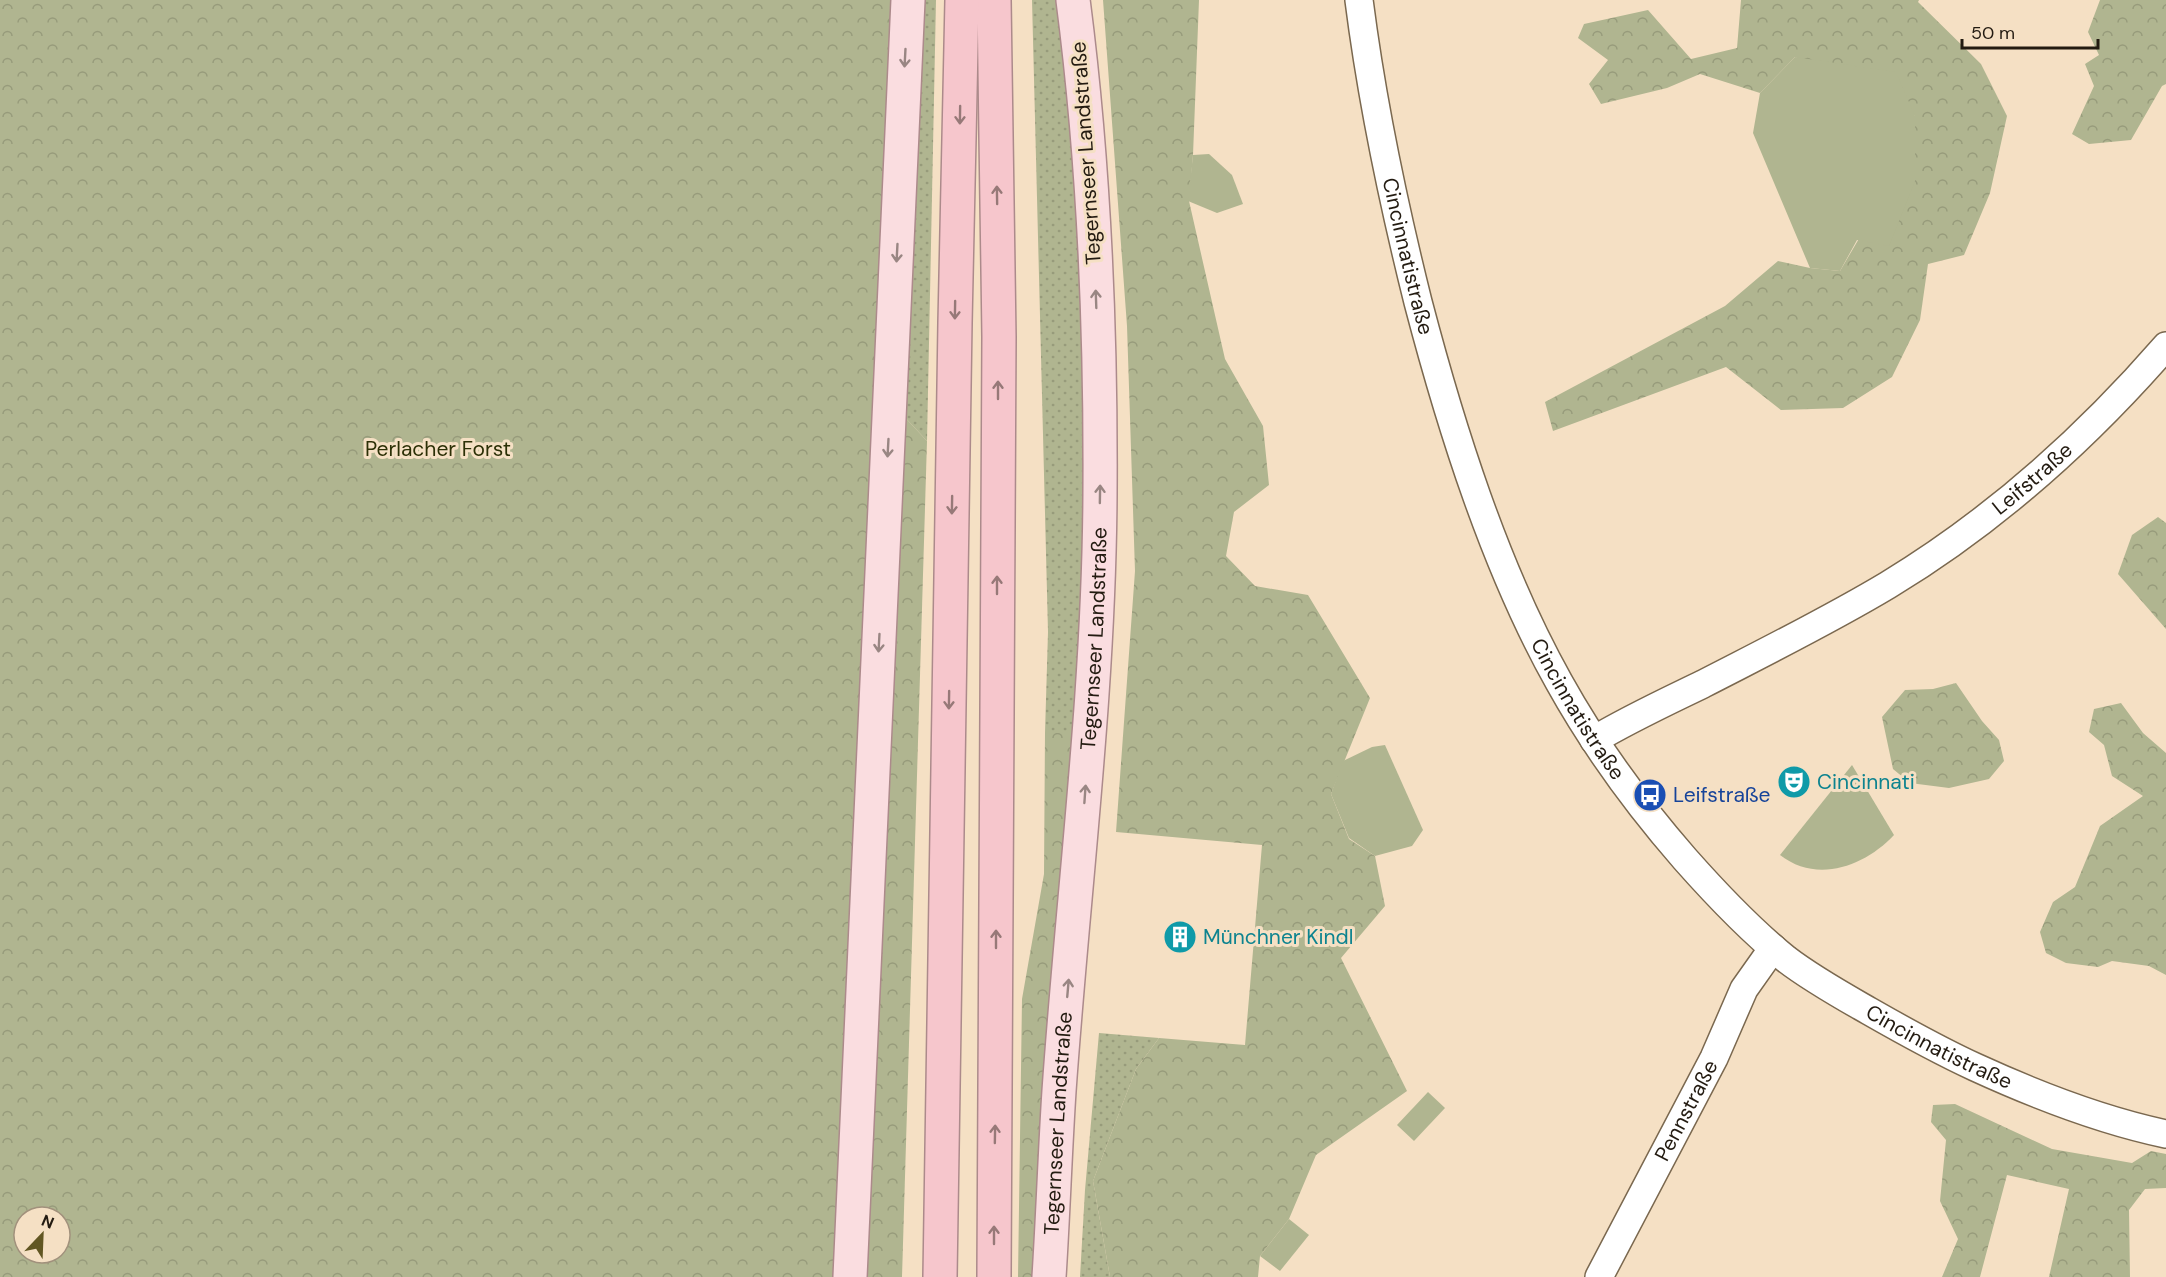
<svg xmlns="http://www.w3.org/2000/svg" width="2166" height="1277" font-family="'DM Sans',sans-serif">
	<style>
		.grass { fill: url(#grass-dots) }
		.forest { fill: url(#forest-crowns); fill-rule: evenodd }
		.park { fill: #b0b590 }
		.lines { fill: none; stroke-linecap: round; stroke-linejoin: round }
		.minor-casing { stroke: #7a684f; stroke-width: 30 }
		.major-casing { stroke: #ac8a8b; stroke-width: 36 }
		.highway-casing { stroke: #ac8a8b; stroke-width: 36 }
		.minor { stroke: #fff; stroke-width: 27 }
		.major { stroke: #fadde0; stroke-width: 33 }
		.highway { stroke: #f6c6cc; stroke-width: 33 }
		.oneway { stroke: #998683 }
		.oneway2 { stroke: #977978 }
		.labels { text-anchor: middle; stroke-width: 6; stroke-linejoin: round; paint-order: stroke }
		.street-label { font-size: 21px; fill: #231b11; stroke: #f5e0c4 }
		.park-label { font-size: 21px; fill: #2c3006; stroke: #f5e0c4 }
		.culture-label { font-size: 21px; fill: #0d838f; stroke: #f5e0c4; text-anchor: start }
		.transit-label { font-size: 21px; fill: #164399; stroke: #f5e0c4; text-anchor: start }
	</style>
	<defs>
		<pattern id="grass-dots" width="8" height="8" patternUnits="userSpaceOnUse" patternTransform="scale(1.5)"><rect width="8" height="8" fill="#b0b590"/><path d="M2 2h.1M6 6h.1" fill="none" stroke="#979b7b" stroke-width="1.8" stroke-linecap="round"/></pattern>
		<pattern id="forest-crowns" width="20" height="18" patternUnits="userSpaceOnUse" patternTransform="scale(1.5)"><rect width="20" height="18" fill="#b0b590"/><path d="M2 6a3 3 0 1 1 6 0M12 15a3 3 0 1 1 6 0" fill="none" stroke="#979b7b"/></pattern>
	</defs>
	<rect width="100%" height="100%" fill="#f5e0c4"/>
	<!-- grass -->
	<g class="grass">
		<path d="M920,0H936L927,441L900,412Z"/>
		<path d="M1032,0H1059C1084,243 1091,490 1074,733H1045L1048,632Z"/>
		<path d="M1099,1033L1159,1038L1136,1069L1093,1181L1110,1277H1080L1085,1190Z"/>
	</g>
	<!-- forest -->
	<g class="forest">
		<path d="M0,0H895L836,1277H0ZM24,1217H60V1253H24Z"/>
		<path d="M1103,0H1199L1193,155L1189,201L1225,359L1263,426L1269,485L1234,512L1226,556L1255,586L1308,595L1370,698L1331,794L1349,839L1375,856L1385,906L1341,958L1407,1091L1316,1155L1289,1219L1260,1256L1258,1277H1110L1093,1181L1136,1069L1159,1038L1245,1045L1262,845L1116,832L1135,571L1127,326Z"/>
		<path d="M1741,0H1919L1918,2L1981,64L2007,116L1990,193L1964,255L1928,264L1920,320L1892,377L1843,408L1781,410L1726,367L1553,431L1545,402L1725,306L1778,261L1810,268L1840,271L1914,145L1915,116L1795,57L1760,93L1700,74L1667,88L1601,104L1589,84L1608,60L1578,38L1584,24L1648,10L1691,59L1737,48Z"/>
		<path d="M2100,0H2166V84L2162,86L2131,140L2089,144L2072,134L2094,86L2085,64L2099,55L2088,32Z"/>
		<path d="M900,412L927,441L902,1277H867Z"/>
		<path d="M2158,517L2166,523V629L2118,574L2132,535Z"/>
		<path d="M1956,683L1982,721L1999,740L2004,761L1989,779L1949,788L1910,783L1893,769L1882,717L1905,690L1933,689Z"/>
		<path d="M2121,703L2143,733L2166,753V975L2149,966L2112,961L2098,967L2066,963L2046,953L2040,932L2053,902L2075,887L2100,826L2143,796L2112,776L2104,745L2089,732L2094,709Z"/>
		<path d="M1045,733H1074L1040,1277H1018L1022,999L1044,874Z"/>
		<path d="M1955,1104L2052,1149L2132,1163L2151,1151L2166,1154V1188L2145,1189L2129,1210L2130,1277H2049L2069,1189L2007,1175L1980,1277H1942L1958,1239L1940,1201L1946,1140L1931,1122L1933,1105Z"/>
	</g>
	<!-- park -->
	<g class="park">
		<path d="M1795,57L1896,72L1915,116V181L1889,246L1857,240L1840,271L1810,268L1753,133L1760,93Z"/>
		<path d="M1209,154L1232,175L1243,204L1217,213L1188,201L1193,155Z"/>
		<path d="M1385,745L1423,830L1412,846L1375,856L1349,838L1331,794L1343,761L1372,747Z"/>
		<path d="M1852,765L1894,835C1865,866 1817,884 1780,855Z"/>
		<path d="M1428,1092L1445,1108L1414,1141L1397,1125Z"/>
		<path d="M1289,1219L1309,1235L1280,1271L1260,1256Z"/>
	</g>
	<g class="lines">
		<defs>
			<g id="minor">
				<path id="s1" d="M1359,0C1372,102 1393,202 1418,302C1451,428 1495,568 1559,682C1594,745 1637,804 1685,859C1716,894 1749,929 1786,959C1812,979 1841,995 1869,1011C1904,1031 1938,1050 1975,1067C2036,1095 2100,1120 2166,1134"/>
				<path id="s2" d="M1594,740C1629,719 1666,702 1703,684C1765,652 1828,621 1888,585C1992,522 2086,438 2166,346"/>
				<path id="s3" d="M1599,1277L1714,1058L1744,989L1773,948"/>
			</g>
			<g id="major">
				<path d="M850,1277L908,0"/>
				<path id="s4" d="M1049,1277C1053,1215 1055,1153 1059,1091C1073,892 1099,694 1100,494C1101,332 1094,161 1073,0"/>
			</g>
			<g id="highway">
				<path d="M994,0L999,337L994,1277"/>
				<path d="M940,1277L955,323L962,0"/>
			</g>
		</defs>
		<!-- minor casing -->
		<use href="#minor" class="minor-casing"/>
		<!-- major casing -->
		<use href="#major" class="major-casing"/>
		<!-- highway casing -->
		<use href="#highway" class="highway-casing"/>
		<!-- minor -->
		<use href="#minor" class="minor"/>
		<!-- major -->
		<use href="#major" class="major"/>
		<!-- highway -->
		<use href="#highway" class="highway"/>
	</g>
	<!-- one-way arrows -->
	<defs><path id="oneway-shaft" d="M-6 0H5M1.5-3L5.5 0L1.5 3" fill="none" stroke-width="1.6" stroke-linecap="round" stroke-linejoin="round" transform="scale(1.5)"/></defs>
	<g class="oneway">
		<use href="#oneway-shaft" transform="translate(905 58) rotate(93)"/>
		<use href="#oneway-shaft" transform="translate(897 253) rotate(93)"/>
		<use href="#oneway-shaft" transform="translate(1096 299) rotate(-92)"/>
		<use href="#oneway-shaft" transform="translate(888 448) rotate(93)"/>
		<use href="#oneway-shaft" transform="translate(1100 494) rotate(-89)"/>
		<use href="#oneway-shaft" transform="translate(879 643) rotate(93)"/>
		<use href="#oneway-shaft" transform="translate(1085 794) rotate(-86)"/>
		<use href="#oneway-shaft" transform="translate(1068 988) rotate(-85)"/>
	</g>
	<g class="oneway2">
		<use href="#oneway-shaft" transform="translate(960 115) rotate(91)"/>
		<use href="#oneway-shaft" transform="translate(997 195) rotate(-91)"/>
		<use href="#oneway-shaft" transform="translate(955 310) rotate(91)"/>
		<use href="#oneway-shaft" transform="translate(998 390) rotate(-90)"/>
		<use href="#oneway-shaft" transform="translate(952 505) rotate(91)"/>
		<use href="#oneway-shaft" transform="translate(997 585) rotate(-90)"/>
		<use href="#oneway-shaft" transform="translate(949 700) rotate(91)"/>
		<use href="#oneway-shaft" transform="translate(996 939) rotate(-90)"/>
		<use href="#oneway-shaft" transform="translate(995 1134) rotate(-89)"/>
		<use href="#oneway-shaft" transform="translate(994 1235) rotate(-90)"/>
	</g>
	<!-- icons -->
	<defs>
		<symbol id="theatre-disc" viewBox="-11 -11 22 22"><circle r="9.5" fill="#0f9aa8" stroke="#f5e0c4"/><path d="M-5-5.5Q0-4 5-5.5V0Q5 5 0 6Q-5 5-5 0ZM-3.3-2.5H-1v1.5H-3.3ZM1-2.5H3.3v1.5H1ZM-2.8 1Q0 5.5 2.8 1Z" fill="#fff"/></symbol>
		<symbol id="bus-disc" viewBox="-11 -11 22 22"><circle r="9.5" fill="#1a4fb4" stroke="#f5e0c4"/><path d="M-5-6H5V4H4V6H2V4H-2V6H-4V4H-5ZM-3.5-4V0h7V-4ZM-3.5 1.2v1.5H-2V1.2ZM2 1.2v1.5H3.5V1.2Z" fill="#fff"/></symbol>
		<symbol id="building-disc" viewBox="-11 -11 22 22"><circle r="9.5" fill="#0f9aa8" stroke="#f5e0c4"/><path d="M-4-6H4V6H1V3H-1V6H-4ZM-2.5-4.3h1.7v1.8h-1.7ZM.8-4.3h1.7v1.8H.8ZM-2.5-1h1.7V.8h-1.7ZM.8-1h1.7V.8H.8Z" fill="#fff"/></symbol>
	</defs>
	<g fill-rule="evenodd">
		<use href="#theatre-disc" x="1775" y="763" width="38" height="38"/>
		<use href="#bus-disc" x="1631" y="776" width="38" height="38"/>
		<use href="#building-disc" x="1161" y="918" width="38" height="38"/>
	</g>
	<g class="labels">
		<!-- street labels -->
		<g class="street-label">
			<text transform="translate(1086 153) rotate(-94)" y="7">Tegernseer Landstraße</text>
			<text dy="7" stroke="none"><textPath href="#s1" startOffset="261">Cincinnatistraße</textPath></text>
			<text dy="7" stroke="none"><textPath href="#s2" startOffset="512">Leifstraße</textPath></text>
			<text dy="7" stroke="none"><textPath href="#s4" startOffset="640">Tegernseer Landstraße</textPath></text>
			<text dy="7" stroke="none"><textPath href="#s1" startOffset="747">Cincinnatistraße</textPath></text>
			<text dy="7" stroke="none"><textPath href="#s1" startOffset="1251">Cincinnatistraße</textPath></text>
			<text dy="7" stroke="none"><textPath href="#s3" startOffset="188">Pennstraße</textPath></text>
			<text dy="7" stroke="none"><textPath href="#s4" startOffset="154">Tegernseer Landstraße</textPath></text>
		</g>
		<!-- park labels -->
		<g class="park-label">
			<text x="438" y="456">Perlacher Forst</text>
		</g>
		<!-- culture labels -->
		<g class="culture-label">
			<text x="1817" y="789">Cincinnati</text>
			<text x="1203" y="944">Münchner Kindl</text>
		</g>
		<!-- transit labels -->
		<g class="transit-label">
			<text x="1673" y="802">Leifstraße</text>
		</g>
	</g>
	<!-- north arrow -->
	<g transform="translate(42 1235) rotate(23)"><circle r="28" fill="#f5e0c4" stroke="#a1917c" stroke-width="1.5"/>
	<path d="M0-4.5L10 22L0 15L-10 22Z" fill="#615622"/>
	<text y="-9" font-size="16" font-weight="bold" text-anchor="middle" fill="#231b11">N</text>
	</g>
	<!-- scale -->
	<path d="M1962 39v9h136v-9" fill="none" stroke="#231b11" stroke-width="3"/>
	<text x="1971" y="39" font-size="18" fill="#231b11" stroke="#f5e0c4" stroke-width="4.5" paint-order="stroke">50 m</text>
</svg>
